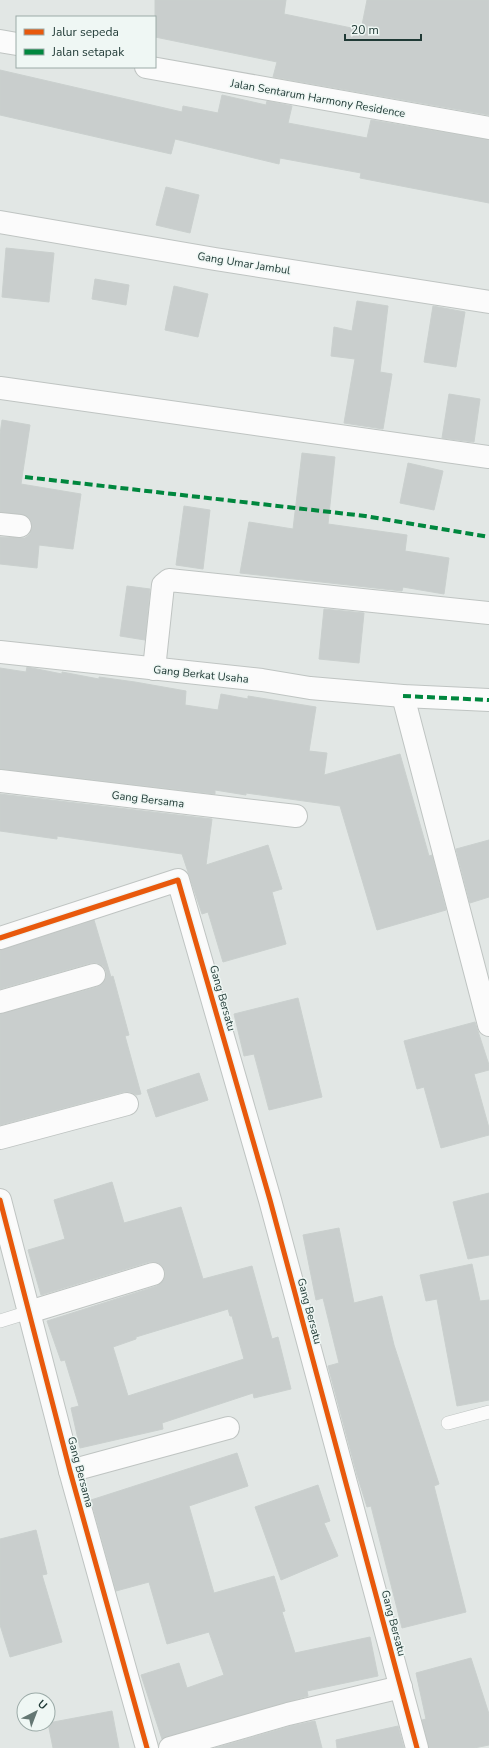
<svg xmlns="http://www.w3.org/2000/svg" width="489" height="1748" font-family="'Nunito Sans',sans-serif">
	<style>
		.building { fill: #c9cecd; stroke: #cad0ce; fill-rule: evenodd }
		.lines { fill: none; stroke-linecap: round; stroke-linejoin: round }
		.lane-casing { stroke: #bfc4c2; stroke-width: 14 }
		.street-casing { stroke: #bfc4c2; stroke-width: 24 }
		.lane { stroke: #fbfbfb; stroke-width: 13 }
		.street { stroke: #fbfbfb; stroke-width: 22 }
		.quiet { stroke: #00873e; stroke-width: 4; stroke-dasharray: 8 4; stroke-linecap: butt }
		.cycleway-casing { stroke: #eff7f4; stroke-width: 8 }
		.cycleway { stroke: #e8590c; stroke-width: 5 }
		.labels { text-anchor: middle; stroke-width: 3; stroke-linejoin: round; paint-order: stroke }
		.street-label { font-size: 11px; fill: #203a36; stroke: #eff7f4 }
	</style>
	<rect width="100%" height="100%" fill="#e2e7e5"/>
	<!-- building -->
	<g class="building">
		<path d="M155,0H286L284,14L361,30L367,0H489V115L273,77L277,62L155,37Z"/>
		<path d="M0,70L182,112L183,106L218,113L222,95L266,105L267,101L292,106L288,123L367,138L371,120L489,140V203L360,178L361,173L280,158L279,164L175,139L171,154L0,115Z"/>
		<path d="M166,187L199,195L190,233L156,225Z"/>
		<path d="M6,248L54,253L49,302L2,297Z"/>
		<path d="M95,279L129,285L126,305L92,299Z"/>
		<path d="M174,286L208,294L198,337L165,330Z"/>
		<path d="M357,301L388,306L380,372L392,374L383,429L344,423L355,359L331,356L334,327L352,331Z"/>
		<path d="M433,306L465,312L456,367L424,362Z"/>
		<path d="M449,394L480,399L474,442L442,438Z"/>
		<path d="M2,420L30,425L21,484L81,494L73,549L39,545L37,568L0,564V537L25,538L30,534L32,527L31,521L27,516L0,512V434Z"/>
		<path d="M302,453L335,457L328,524L407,535L405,551L449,558L444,594L403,587L402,591L240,573L249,522L293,529Z"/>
		<path d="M408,463L443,471L434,510L400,503Z"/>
		<path d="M184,506L210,510L203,569L176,565Z"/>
		<path d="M127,586L150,589L145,640L120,636Z"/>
		<path d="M324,609L364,613L359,663L319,659Z"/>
		<path d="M27,667L62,674V672L99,679V677L135,682L186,691L185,705L218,710L221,694L248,699V696L316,707L309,751L327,753L324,775L400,754L429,856L432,855L446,910L377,930L340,806L246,793V795L215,790V794L0,769V668L26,672Z"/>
		<path d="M0,794L212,819L206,865L268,845L282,889L272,892L286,944L223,962L208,912L202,914L182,854L57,836V839L0,831Z"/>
		<path d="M489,840V897L470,903L456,849Z"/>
		<path d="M94,920L111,977L113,976L129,1035L125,1036L141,1094L136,1095L130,1092H124L0,1125V1014L97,987L103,983L106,978V971L103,966L97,963H91L0,989V950Z"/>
		<path d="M298,998L322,1097L269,1110L254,1054L244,1056L234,1014Z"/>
		<path d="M475,1022L489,1065V1070L474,1074L489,1128V1135L441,1148L424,1087L417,1089L404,1041Z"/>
		<path d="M199,1073L208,1100L156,1117L147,1090Z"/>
		<path d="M112,1182L124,1223L181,1207L203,1279L252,1266L272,1339L278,1337L291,1389L254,1398L253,1393L162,1423L163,1429L80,1448L71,1408L79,1406L65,1360L61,1361L47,1321L157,1286L162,1282L165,1276V1271L161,1265L155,1262H149L41,1295L28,1250L65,1239L54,1200ZM228,1309L230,1316H232L244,1359L128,1396L113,1347L136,1339V1337Z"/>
		<path d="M489,1193V1255L468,1259L453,1202Z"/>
		<path d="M339,1228L354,1303L382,1296L394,1345L439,1484L434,1486L466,1612L402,1628L371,1506L367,1507L357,1475L328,1366L339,1363L323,1298L316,1300L303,1235Z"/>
		<path d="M472,1264L480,1301L489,1300V1400L457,1406L437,1299L426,1301L420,1275Z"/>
		<path d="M237,1453L248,1486L189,1506L214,1593L274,1576L285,1611L282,1612L295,1653L370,1637L378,1676L307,1691L308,1696L162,1739L141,1675L179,1663L187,1688L224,1675L209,1632L167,1644L149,1582L116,1591L91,1500Z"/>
		<path d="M318,1485L330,1521L324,1523L338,1556L281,1580L255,1507Z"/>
		<path d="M36,1530L47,1574L42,1575L62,1642L10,1657L0,1625V1539Z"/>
		<path d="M471,1658L489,1714V1745L474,1748H429L422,1720L426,1719L416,1673Z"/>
		<path d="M112,1711L119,1748H53L48,1723Z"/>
		<path d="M315,1721L322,1748H215L291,1726Z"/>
		<path d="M398,1726L404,1748H337L336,1740Z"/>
	</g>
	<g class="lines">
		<defs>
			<g id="lane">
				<path d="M0,1321L29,1312"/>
				<path d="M448,1423L489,1412"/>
			</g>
			<g id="street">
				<path d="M0,41L17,44"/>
				<path d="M146,67L489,128"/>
				<path d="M0,222L215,259L489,302"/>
				<path d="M0,388L489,457"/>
				<path d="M0,524L20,526"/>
				<path d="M0,652L262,680L310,688L403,696L489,700"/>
				<path d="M154,669L163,585L169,580L489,613"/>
				<path d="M403,696L489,1025"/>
				<path d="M0,781L296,816"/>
				<path d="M0,938L178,880L270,1200L417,1748"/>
				<path d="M0,1002L94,975"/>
				<path d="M0,1138L127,1104"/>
				<path d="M0,1200L70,1471L147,1748"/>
				<path d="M29,1312L153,1274"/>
				<path d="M70,1471L228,1428"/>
				<path d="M170,1748L288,1714L401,1687"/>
			</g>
		</defs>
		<!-- lane casing -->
		<use href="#lane" class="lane-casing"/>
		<!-- street casing -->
		<use href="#street" class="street-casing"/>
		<!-- lane -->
		<use href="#lane" class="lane"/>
		<!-- street -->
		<use href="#street" class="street"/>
		<!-- quiet -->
		<g class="quiet">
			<path d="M25,477L365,516L489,537"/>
			<path d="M403,696L489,700"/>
		</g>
		<defs>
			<g id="cycleway">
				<path d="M0,938L178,880L270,1200L417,1748"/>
				<path d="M0,1200L70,1471L147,1748"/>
			</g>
		</defs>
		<!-- cycleway casing -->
		<use href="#cycleway" class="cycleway-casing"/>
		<!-- cycleway -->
		<use href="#cycleway" class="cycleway"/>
	</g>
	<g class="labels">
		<!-- street labels -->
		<g class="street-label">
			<text transform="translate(318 98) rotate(10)" y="4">Jalan Sentarum Harmony Residence</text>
			<text transform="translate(244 263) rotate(9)" y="4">Gang Umar Jambul</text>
			<text transform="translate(201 674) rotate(6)" y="4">Gang Berkat Usaha</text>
			<text transform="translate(148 799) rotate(7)" y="4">Gang Bersama</text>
			<text transform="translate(223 998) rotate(74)" y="4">Gang Bersatu</text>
			<text transform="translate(310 1311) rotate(75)" y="4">Gang Bersatu</text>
			<text transform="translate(81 1472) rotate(75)" y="4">Gang Bersama</text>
			<text transform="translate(394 1623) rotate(75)" y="4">Gang Bersatu</text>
		</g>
	</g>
	<!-- legend -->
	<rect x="16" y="16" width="140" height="52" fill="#eff7f4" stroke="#9caba8"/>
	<rect x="24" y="29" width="20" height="6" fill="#e8590c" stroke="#9caba8"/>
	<text x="52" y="36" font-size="12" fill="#203a36">Jalur sepeda</text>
	<rect x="24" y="49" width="20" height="6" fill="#00873e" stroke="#9caba8"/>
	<text x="52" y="56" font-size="12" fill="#203a36">Jalan setapak</text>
	<!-- north arrow -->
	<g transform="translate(36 1712) rotate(42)"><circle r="19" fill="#eff7f4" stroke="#9caba8"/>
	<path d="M0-3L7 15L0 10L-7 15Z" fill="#647773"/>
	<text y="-6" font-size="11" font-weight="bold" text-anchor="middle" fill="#203a36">U</text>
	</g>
	<!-- scale -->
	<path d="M345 34v6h76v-6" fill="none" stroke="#203a36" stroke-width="2"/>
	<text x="351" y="34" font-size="12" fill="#203a36" stroke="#eff7f4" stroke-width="3" paint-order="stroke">20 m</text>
</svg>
